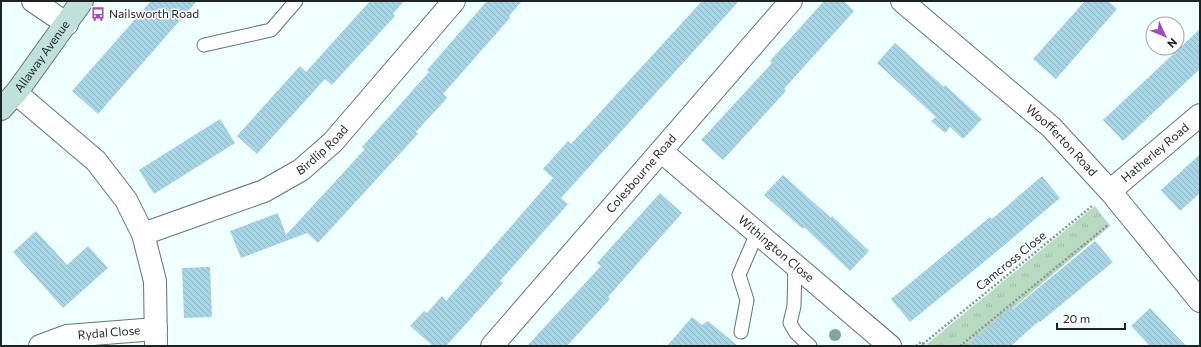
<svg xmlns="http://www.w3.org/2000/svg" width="1201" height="347" font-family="Commissioner,sans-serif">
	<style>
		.grass { fill: url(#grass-tufts) }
		.building { fill: url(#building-back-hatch) }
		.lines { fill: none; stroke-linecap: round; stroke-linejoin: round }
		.lane-casing { stroke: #647474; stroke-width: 15 }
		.street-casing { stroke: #647474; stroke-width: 24 }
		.secondary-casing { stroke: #647474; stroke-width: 24 }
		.path { stroke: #8d9898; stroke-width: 2.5; stroke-dasharray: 2 2; stroke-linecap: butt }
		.lane { stroke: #fff; stroke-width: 13 }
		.street { stroke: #fff; stroke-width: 22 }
		.secondary { stroke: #c0e1da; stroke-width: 22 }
		.tree { fill: #83a793 }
		.labels { text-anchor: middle; stroke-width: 3; stroke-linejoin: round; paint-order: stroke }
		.poi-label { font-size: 12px; fill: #1c2323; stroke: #fff; text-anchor: start }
		.street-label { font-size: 12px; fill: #1c2323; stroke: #fff }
	</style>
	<defs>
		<pattern id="grass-tufts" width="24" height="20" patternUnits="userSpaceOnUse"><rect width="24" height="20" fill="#b8dac0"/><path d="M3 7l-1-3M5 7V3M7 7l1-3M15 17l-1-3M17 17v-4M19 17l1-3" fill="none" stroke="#9ebba5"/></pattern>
		<pattern id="building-back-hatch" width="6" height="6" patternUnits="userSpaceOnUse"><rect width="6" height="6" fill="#a7d5e5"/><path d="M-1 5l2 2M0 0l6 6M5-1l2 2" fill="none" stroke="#8fb7c4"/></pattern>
	</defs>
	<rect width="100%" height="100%" fill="#effefe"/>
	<!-- grass -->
	<path class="grass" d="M1095,206L1110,226L968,346H929L927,344Z"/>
	<!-- building -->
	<g class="building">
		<path d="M151,1H197L98,114L72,91Z"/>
		<path d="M370,1H404L393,14L395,16L332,85L325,79L257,154L237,136L300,66L306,72Z"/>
		<path d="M487,1H522L509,16L510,18L443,94L447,98L416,132L418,134L318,243L307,233L241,258L230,231L278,213L286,235L365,149L362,147L429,72L427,70Z"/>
		<path d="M702,1H739L561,198L568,204L500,281L503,283L446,346H433L410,326L424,311L427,313L442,296L446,301L553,178L543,169L568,141L571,144Z"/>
		<path d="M824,1H844L854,11L784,89L786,91L723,160L701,140L772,63L770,61Z"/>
		<path d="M1085,1H1108L1117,9L1056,79L1033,59Z"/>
		<path d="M1200,29V69L1123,141L1103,120Z"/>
		<path d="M895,43L944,87L945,85L982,119L963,139L950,127L945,133L931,121L936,117L877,63Z"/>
		<path d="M220,119L235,143L154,194L139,170Z"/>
		<path d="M1200,154V193L1180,211L1161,190Z"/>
		<path d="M783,175L831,218L832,216L869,251L850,271L804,227L803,229L764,195Z"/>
		<path d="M1042,176L1060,198L989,258L910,322L891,299L990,217L992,219Z"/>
		<path d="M660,193L682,213L608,297L610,299L567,346H527L601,266L597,263Z"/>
		<path d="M36,231L67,265L88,246L108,268L63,308L13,252Z"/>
		<path d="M1095,241L1113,262L1040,322L1039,321L1011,346H967L1011,307L1013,309Z"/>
		<path d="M210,267L212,317L184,318L182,268Z"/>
		<path d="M1150,308L1186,346H1150L1131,326Z"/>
		<path d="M692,317L702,325L708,321L738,346H667Z"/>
	</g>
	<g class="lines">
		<defs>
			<g id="lane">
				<path d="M204,45L271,30L296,1"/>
				<path d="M795,265L794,306L790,323L796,333L810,346"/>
				<path d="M741,332L747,300L739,275L757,233"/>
			</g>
			<g id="street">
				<path d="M33,1L67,24"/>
				<path id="s1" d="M902,1L1051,127L1110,191L1200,301"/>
				<path d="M16,93L96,161L126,200L143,234L155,281L156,346"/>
				<path id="s2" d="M661,151L890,346"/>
				<path id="s3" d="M1110,191L1200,115"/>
				<path id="s4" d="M143,234L264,191L301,170L333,142L454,1"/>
				<path id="s5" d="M40,346L67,336L156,329"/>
				<path id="s6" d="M492,346L791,1"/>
			</g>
			<g id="secondary">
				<path id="s7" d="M1,109L16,93L82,1"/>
			</g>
		</defs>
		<!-- lane casing -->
		<use href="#lane" class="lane-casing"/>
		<!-- street casing -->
		<use href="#street" class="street-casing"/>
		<!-- secondary casing -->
		<use href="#secondary" class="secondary-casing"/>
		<!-- path -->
		<g class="path">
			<path d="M923,344L1092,206"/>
			<path d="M916,346L921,342L926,346"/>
			<path d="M960,346L1108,225"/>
		</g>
		<!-- lane -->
		<use href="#lane" class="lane"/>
		<!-- street -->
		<use href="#street" class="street"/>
		<!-- secondary -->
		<use href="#secondary" class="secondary"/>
	</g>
	<!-- trees -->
	<circle class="tree" cx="835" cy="335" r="6"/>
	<!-- icons -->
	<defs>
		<symbol id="bus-bare" viewBox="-9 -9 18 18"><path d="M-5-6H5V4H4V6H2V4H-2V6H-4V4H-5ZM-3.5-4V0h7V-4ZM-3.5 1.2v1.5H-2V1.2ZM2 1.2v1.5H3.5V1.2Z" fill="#9f4dbd" stroke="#fff" stroke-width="2.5" paint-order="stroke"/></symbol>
	</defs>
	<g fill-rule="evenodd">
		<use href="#bus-bare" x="88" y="4" width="20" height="20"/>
	</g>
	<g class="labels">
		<!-- poi labels -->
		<g class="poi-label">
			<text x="109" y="18">Nailsworth Road</text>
		</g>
		<!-- street labels -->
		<g class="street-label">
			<text dy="4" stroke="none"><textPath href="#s7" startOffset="67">Allaway Avenue</textPath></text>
			<text dy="4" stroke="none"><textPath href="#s1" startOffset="212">Woofferton Road</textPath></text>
			<text dy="4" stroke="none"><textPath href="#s4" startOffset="200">Birdlip Road</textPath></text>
			<text dy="4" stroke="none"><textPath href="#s3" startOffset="59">Hatherley Road</textPath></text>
			<text dy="4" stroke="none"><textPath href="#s6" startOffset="228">Colesbourne Road</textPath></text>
			<text dy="4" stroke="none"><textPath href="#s2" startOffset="151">Withington Close</textPath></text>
			<text transform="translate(1011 261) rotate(-39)" y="4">Camcross Close</text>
			<text dy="4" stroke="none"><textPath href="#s5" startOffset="71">Rydal Close</textPath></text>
		</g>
	</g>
	<!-- border -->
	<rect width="1201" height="347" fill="none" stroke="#1c2323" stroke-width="4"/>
	<!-- north arrow -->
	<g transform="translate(1165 36) rotate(134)"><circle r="19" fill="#ffffff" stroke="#a4a7a7"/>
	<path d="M0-3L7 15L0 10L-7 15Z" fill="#9f4dbd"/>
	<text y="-6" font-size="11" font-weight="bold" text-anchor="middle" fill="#1c2323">N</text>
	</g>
	<!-- scale -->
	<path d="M1057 323v6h68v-6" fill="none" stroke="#1c2323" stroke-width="2"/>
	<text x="1063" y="323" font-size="12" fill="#1c2323" stroke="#ffffff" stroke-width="3" paint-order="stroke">20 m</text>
</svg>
